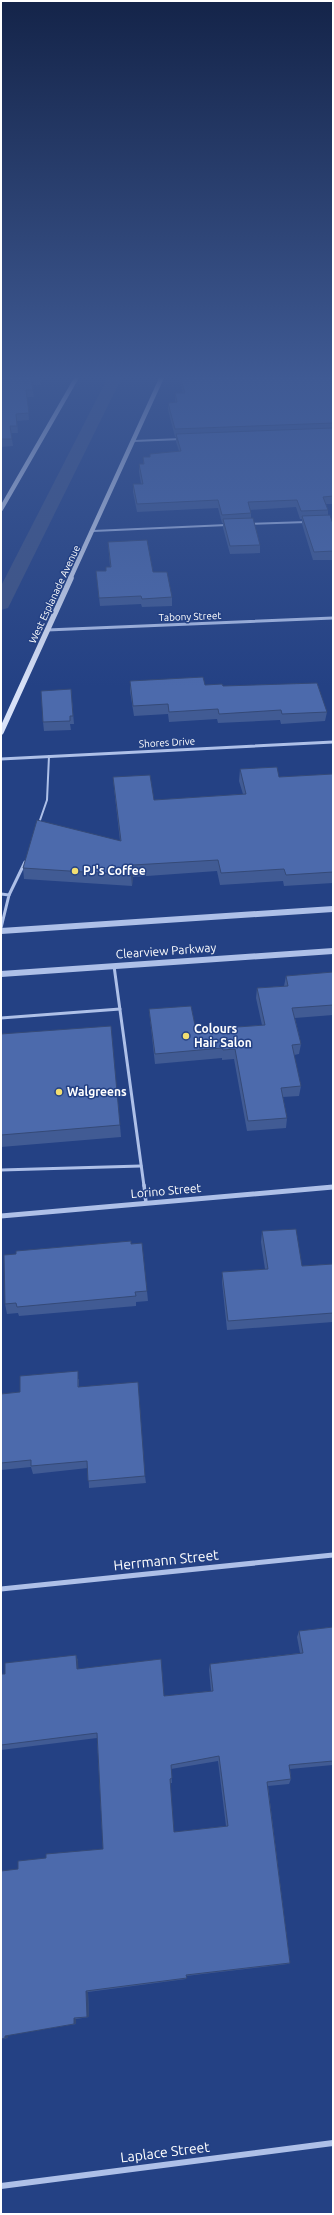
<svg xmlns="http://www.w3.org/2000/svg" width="334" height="2215" font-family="Ubuntu,sans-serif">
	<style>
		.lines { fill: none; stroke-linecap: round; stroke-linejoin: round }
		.canal { fill: #3f5485; fill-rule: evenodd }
		.service-far2 { stroke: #aec0e8; stroke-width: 2 }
		.service-far1 { stroke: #aec0e8; stroke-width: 3 }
		.service { stroke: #aec0e8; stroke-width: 3.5 }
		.minor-far3 { stroke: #aec0e8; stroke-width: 2 }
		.minor-far2 { stroke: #aec0e8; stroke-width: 3 }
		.minor-far1 { stroke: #aec0e8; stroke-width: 5 }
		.minor { stroke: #aec0e8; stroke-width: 6 }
		.tertiary { stroke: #aec0e8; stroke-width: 6 }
		.secondary-far1 { stroke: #d8e1f7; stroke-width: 4.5 }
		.secondary { stroke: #d8e1f7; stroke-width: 5.5 }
		.wall { fill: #415b94; fill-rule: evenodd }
		.shaded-wall { fill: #354a78 }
		.building { fill: #4c6aac; stroke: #354a78; fill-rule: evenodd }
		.poi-dot { fill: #f2de71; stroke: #244184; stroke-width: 1.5 }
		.labels { text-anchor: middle; stroke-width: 3; stroke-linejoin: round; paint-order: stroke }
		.far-street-label { font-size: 10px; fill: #fff; stroke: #244184 }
		.poi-label { font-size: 12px; font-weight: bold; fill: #fff; stroke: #244184; text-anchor: start }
		.street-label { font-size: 12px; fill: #fff; stroke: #244184 }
		.near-street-label { font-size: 14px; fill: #fff; stroke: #244184 }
	</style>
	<rect width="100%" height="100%" fill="#244184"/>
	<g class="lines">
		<!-- canal -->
		<path class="canal" d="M108,377H122L10,604L8,608L1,610V586Z"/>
		<!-- service-far2 -->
		<path class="service-far2" d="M39,823L47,800L49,756"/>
		<!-- service-far1 -->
		<g class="service-far1">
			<path d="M1,894L9,895L1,928"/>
			<path d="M9,895L25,862"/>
			<path d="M114,966L144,1186"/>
			<path d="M1,1018L120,1009"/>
			<path d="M1,1170L141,1166"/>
		</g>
		<!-- service -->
		<path class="service" d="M144,1185L146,1203"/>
		<!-- minor-far3 -->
		<g class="minor-far3">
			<path d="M134,441L181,439"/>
			<path d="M250,524L307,522"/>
			<path d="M93,531L227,525"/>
		</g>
		<!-- minor-far2 -->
		<g class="minor-far2">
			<path d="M47,630L333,618"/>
			<path d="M1,759L333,742"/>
		</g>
		<!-- minor-far1 -->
		<g class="minor-far1">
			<path d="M1,1216L333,1187"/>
			<path d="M1,1589L333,1555"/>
		</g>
		<!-- minor -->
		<path class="minor" d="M1,2186L333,2143"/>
		<!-- tertiary -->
		<g class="tertiary">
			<path d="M1,931L333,909"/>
			<path d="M1,974L333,951"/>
		</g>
		<!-- secondary-far1 -->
		<g class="secondary-far1">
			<path d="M1,509L77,377"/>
			<path d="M70,579L162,377"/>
		</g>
		<!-- secondary -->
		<path class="secondary" d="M1,732L71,578"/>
	</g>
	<!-- wall -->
	<g class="wall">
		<path d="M1,377L40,378L41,385H32L34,397H27L29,420L17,421L18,433H11L13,446L1,447Z"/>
		<path d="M180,377H333V504H326L328,510V515L333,524V560H313L302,524V519H300L296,507L250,510L251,513V518L260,545V553L230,554L223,528V523H222L218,508L137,512L133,492V484H141L139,472V464H143V457H150V454L179,451L176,442V437H175L168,410V403L175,402V393H183L180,382Z"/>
		<path d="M108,542L153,572L172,597V606L142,607L141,604L100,606L96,571H106L110,567Z"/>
		<path d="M130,681L223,686L327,712L325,721L281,724L280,720L218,723L217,719L169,722L168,714L134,716L130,691Z"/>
		<path d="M71,689L74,724H70L71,730L44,731L43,722Z"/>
		<path d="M240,769L279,777L333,774V883L284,886L283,881L220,885L217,871L133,877L132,886L24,879L23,868L120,841L114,788L113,777L154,800L243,794L239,781Z"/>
		<path d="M333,972V1015L295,1018L301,1044L299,1054L294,1055L301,1086L299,1096L283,1097L287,1118L286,1128L247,1131L234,1059L222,1060V1058L155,1064L150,1019L149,1009L196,1030L262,1025L256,998L257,988L284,986L286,976Z"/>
		<path d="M1,1034L120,1125L121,1137L1,1147Z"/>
		<path d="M262,1231L302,1266L333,1264V1322L227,1330L222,1282V1272L265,1269L261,1242Z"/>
		<path d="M131,1244L147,1291L148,1301L136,1302V1306L19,1316L18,1313L7,1314L5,1304Z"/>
		<path d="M79,1379V1387L145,1476L146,1483L89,1488L88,1468L33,1474L31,1467L1,1470V1394L20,1392Z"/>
		<path d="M333,1627V1765L290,1769L291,1779L289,1784L268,1786L290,1963L288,1964L186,1976V1979L88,1992L89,2017L76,2019V2024L8,2035V2038L1,2039L18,1869L46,1858L103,1849L97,1738L1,1750V1674H5L76,1655L78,1661V1669L164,1696L211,1691L209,1670L210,1664L300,1653L297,1637L299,1631ZM218,1761L226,1826L174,1832L170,1783H172L171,1769Z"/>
	</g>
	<!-- shaded-wall -->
	<g class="shaded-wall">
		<path d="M133,865V877L132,886L131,875Z"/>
		<path d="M76,1655L78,1661L79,1675L77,1669Z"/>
		<path d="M86,1991L88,1992L89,2017H87Z"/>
		<path d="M74,2018L76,2019V2024H74Z"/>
		<path d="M8,2035V2038H5V2036Z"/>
	</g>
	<!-- building -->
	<g class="building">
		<path d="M1,377H40V378H31L33,390H26L29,413L16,414L17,426H10L12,439H1Z"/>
		<path d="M180,377H333V423L175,429L168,403L177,402L175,393H185Z"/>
		<path d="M333,428V496L323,497L328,510L301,511L297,500L248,502L251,513L222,515L218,500L137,504L133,484H143L139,464H144L143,457H150V454L181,451L176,434Z"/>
		<path d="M330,515L333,524V551L314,552L302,516Z"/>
		<path d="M253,518L260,545L230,546L223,519Z"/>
		<path d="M147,540L153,572H167L172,597L142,599L141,596L99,598L96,571H106V567H111L108,542Z"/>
		<path d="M203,677L205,685L222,684L223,686L317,683L327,712L282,714L281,710L219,714L218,709L169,712L168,704L133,706L130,681Z"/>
		<path d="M71,689L73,716H70V721L43,722L41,691Z"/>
		<path d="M277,767L279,777L333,774V872L286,875L284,869L221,873L218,860L133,865L131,875L23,868L37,820L121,841L113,777L150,775L154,800L246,794L240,769Z"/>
		<path d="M333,972V1005L292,1008L301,1044L292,1045L301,1086L281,1088L287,1118L248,1121L235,1049L223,1050L222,1048L155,1054L149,1009L191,1006L196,1030L265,1025L257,988L288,986L286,976Z"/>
		<path d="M111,1026L120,1125L1,1135V1034Z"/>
		<path d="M296,1229L302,1266L333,1264V1313L228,1321L222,1272L268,1269L262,1231Z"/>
		<path d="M131,1241V1244L142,1243L147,1291L135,1292L136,1296L17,1307L16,1303L5,1304L4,1255L16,1254V1251Z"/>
		<path d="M78,1371V1387L138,1382L145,1476L88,1481L87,1461L31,1466V1460L1,1463V1394L20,1392V1376Z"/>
		<path d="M333,1627V1761L289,1765L291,1779L267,1782L290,1963L186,1975L187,1978L86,1991L87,2017L74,2018V2024L5,2036V2038L1,2039V1871L18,1869V1861L46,1858V1854L103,1849L97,1733L1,1745V1674H5V1663L76,1655L77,1669L161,1659L164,1696L213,1691L210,1664L303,1653L299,1631ZM219,1756L228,1826L174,1832L170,1779L172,1778L171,1765Z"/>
	</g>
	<!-- sky -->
	<linearGradient id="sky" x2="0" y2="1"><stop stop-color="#142449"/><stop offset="0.55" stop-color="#3f5a94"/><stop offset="1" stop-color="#3f5a94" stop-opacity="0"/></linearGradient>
	<rect width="334" height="687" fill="url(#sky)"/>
	<!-- markers -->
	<g class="poi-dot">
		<circle cx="75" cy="871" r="4"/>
		<circle cx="186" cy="1036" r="4"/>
		<circle cx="59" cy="1092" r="4"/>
	</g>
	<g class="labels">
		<!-- far-street labels -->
		<g class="far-street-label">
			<text transform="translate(54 594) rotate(-65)" y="4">West Esplanade Avenue</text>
			<text transform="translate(190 616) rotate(-2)" y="4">Tabony Street</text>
			<text transform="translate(167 742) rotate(-3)" y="4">Shores Drive</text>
		</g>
		<!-- poi labels -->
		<g class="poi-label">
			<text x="83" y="875">PJ's Coffee</text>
			<text x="194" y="1033">Colours<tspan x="194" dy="14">Hair Salon</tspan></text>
			<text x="67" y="1096">Walgreens</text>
		</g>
		<!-- street labels -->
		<g class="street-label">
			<text transform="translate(166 951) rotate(-4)" y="4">Clearview Parkway</text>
			<text transform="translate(166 1191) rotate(-5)" y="4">Lorino Street</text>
		</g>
		<!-- near-street labels -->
		<g class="near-street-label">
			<text transform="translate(166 1560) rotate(-6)" y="5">Herrmann Street</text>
			<text transform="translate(165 2152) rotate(-7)" y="5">Laplace Street</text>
		</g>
	</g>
	<!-- border -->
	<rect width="334" height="2215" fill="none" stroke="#ffffff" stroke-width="4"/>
</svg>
